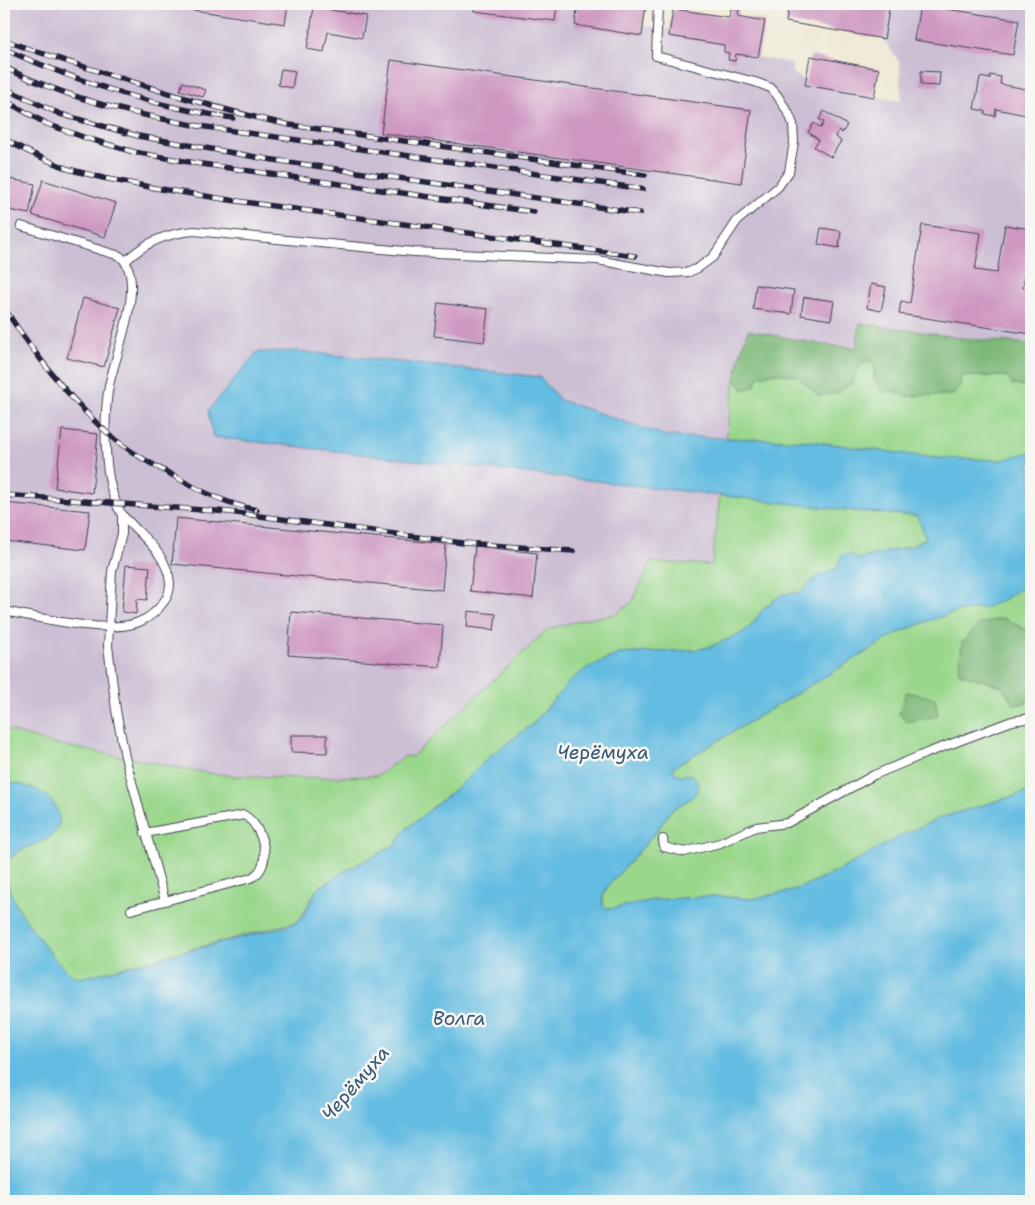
<svg xmlns="http://www.w3.org/2000/svg" width="1035" height="1205" font-family="'Shantell Sans',sans-serif">
	<style>
		.industrial { fill: #ccbed3 }
		.green { fill: #9ad78b; stroke: #5e7c63 }
		.forest { fill: #7bb877; stroke: #4e6d59 }
		.water { fill: #63bce1; stroke: #426f8e }
		.building { fill: #cd97c1 }
		.lines { fill: none; stroke-linecap: round; stroke-linejoin: round }
		.service-casing { stroke: #414052; stroke-width: 10 }
		.service { stroke: #fff; stroke-width: 8 }
		.rail-casing { stroke: #22223b; stroke-width: 5.5 }
		.rail { stroke: #f6f6f2; stroke-width: 4; stroke-dasharray: 11; stroke-linecap: butt }
		.labels { text-anchor: middle; stroke-width: 5; stroke-linejoin: round; paint-order: stroke }
		.water-label { font-size: 19px; font-style: italic; fill: #395875; stroke: #f6f6f2 }
	</style>
	<rect width="100%" height="100%" fill="#f6f6f2"/>
	<filter id="ink" filterUnits="userSpaceOnUse"><feTurbulence type="fractalNoise" baseFrequency=".02" numOctaves="2"/><feDisplacementMap in="SourceGraphic" scale="10" xChannelSelector="R" yChannelSelector="G"/><feConvolveMatrix kernelMatrix="1 2 1 2 8 2 1 2 1" color-interpolation-filters="sRGB"/></filter>
	<filter id="wash" filterUnits="userSpaceOnUse"><feTurbulence type="fractalNoise" baseFrequency=".0096" numOctaves="4" result="noise"/><feDisplacementMap in="SourceGraphic" scale="20" xChannelSelector="R" yChannelSelector="G"/><feGaussianBlur stdDeviation="1.12" result="paint"/><feColorMatrix in="noise" values="0 0 0 0 0 0 0 0 0 0 0 0 0 0 0 0 0 1.4 0 .05"/><feComposite in="paint" operator="in"/></filter>
	<g filter="url(#wash)">
		<rect width="100%" height="100%" fill="#efe9d4"/>
		<!-- industrial -->
		<path class="industrial" d="M4,4H646L643,26L670,29V36L724,45V52L729,53L728,60L735,61L736,54L792,63V73L806,80L805,85L901,101L900,63L884,39L890,4H1031V344L969,339L861,323L857,348L818,344L741,351L733,390L726,438L667,436L560,400L540,377L297,351L257,352L213,437L720,495L712,565L651,562L632,602L616,614L586,619L548,629L412,757L405,756L377,776L303,778L235,776L208,773L50,743L4,729Z"/>
		<!-- green -->
		<g class="green">
			<path d="M864,360L875,362L874,379L892,390L906,396L960,387L961,376H1007L1031,387V452L1002,460L934,458L809,441L726,438L735,380L744,390L759,376L773,373L797,376L819,396L855,373Z"/>
			<path d="M720,495L855,511L918,516L926,538L912,546L857,559L849,555L837,568L818,576L799,593L782,594L764,608L752,625L742,633L710,647L694,650L619,654L587,668L571,680L533,724L490,756L465,781L404,831L395,845L345,871L317,889L299,921L82,978C78,977 75,977 71,975C56,965 16,909 10,892C7,881 6,872 7,861L17,852L37,843L5,783H4V729L50,743L208,773L235,776L303,778L377,776L405,756L412,757L548,629L586,619L616,614L632,602L651,562L712,565Z"/>
			<path d="M1031,582V632L1003,618L959,673L1001,686L1015,705L1031,702V791L996,801L897,838L838,871L792,891L751,899L714,896L653,900L610,909L603,906V895L609,885L657,831L671,810L691,798L682,776L676,774L673,770L674,767L896,634L930,620L957,612L987,606L1001,601Z"/>
		</g>
		<!-- forest -->
		<g class="forest">
			<path d="M860,323L969,339L1031,344V387L1012,385L1007,376H961L960,387L953,395L906,396L892,390L882,393L874,379L875,362L864,360L855,373L853,382L838,393L819,396L797,376L773,373L759,376L755,386L744,390L735,380L741,351L748,330L818,344L856,348Z"/>
			<path d="M1003,618L1031,632V702L1015,705L1001,686L959,673L962,642L979,624Z"/>
			<path d="M906,692L935,698L938,716L907,722L899,714Z"/>
		</g>
		<!-- water -->
		<path class="water" d="M297,351L540,377L560,400L667,436L809,441L934,458L1002,460L1031,452V582L1001,601L987,607L957,612L930,620L896,634L674,767L673,770C678,776 682,776 689,774C696,777 700,783 697,792L691,798L671,810L657,831L609,885C604,892 601,897 603,906L610,909L653,900L714,896L751,899L792,891L838,871L897,838L939,818L1031,791V1201H4V783C26,783 53,792 59,816C60,820 59,827 56,831C49,840 29,846 19,851C14,854 11,858 7,861C6,872 7,881 10,892C16,909 56,965 72,975C75,977 78,977 82,978L290,925L299,921L304,915L317,889L345,871L395,845L404,831L465,781L490,756L533,724L571,680L587,668L619,654L694,650L710,647L742,633L752,625L764,608L782,594L799,593L818,576L837,568L841,556L849,554L858,559L912,546L926,538L918,516L855,511L213,437L208,411L257,352Z"/>
		<g id="blocks">
			<!-- building -->
			<g class="building">
				<path d="M194,4H288L285,24L193,10Z"/>
				<path d="M475,4H557L555,21L474,11Z"/>
				<path d="M578,4H646L642,36L575,25Z"/>
				<path d="M789,4H890L884,39L786,22Z"/>
				<path d="M920,5L1019,20L1013,55L914,40Z"/>
				<path d="M314,7L366,16L362,38L328,32L324,52L307,49Z"/>
				<path d="M673,9L729,17L731,9L739,10L738,16L765,21L758,57L736,54L735,61L728,60L729,53L724,52V45L669,36Z"/>
				<path d="M810,56L879,69L874,97L805,85Z"/>
				<path d="M391,60L751,110L741,183L381,133Z"/>
				<path d="M281,69L295,71L292,88L278,85Z"/>
				<path d="M921,71L940,72L939,86L921,85Z"/>
				<path d="M990,75L1001,77L1000,84L1031,90V116L996,109L995,116L985,114V111L974,109L980,77L990,79Z"/>
				<path d="M183,82L206,90L203,97L180,90Z"/>
				<path d="M824,111L847,125L842,133L839,130L835,136L841,141L831,157L814,147L819,140L808,132L814,123L821,128L824,122L819,119Z"/>
				<path d="M4,178L35,184L29,214L4,209Z"/>
				<path d="M43,180L116,203L105,237L32,215Z"/>
				<path d="M922,225L981,233L975,270L997,273L1005,225L1031,229V255H1028L1023,288L1031,289V334L899,314L901,301L910,303Z"/>
				<path d="M821,228L841,231L839,248L818,244Z"/>
				<path d="M871,284L886,287L881,311L867,308Z"/>
				<path d="M756,285L794,290L791,314L753,309Z"/>
				<path d="M804,297L834,301L831,320L801,315Z"/>
				<path d="M83,298L120,308L104,367L67,358Z"/>
				<path d="M438,303L488,309L484,342L434,336Z"/>
				<path d="M62,430L98,434L92,493L55,488Z"/>
				<path d="M4,503L90,511L85,550L4,541Z"/>
				<path d="M176,518L446,544L442,590L172,564Z"/>
				<path d="M475,546L537,553L533,598L470,591Z"/>
				<path d="M126,565L150,567L147,600L137,599L136,614L122,612Z"/>
				<path d="M468,611L496,614L494,630L467,627Z"/>
				<path d="M291,612L443,625L440,667L288,655Z"/>
				<path d="M291,735H327V753L291,752Z"/>
			</g>
		</g>
	</g>
	<g filter="url(#ink)">
		<use href="#blocks" fill-opacity="0" stroke="#414052" stroke-width="1"/>
		<g class="lines">
			<defs>
				<g id="service">
					<path d="M126,261C145,242 167,233 194,231L414,252L597,260L669,273L689,272L698,268L713,257L737,221L778,187L789,172L794,142L793,124L789,114L777,95L771,88L755,82L656,56L658,4"/>
					<path d="M122,514V534L112,571L108,646L116,710L125,757L165,901"/>
					<path d="M4,611C39,617 106,635 139,622C149,618 159,609 165,600C169,595 170,589 170,583C168,559 150,543 134,527C130,522 124,518 121,513C110,494 107,472 106,450C105,429 105,407 109,386C115,354 148,280 120,256L21,226"/>
					<path d="M663,839L664,847L684,852L720,843L756,827L787,823L874,775L927,753L1012,721L1031,718"/>
					<path d="M131,910L251,878C275,866 263,826 244,815L145,833"/>
				</g>
			</defs>
			<!-- service casing -->
			<use href="#service" class="service-casing"/>
			<!-- service -->
			<use href="#service" class="service"/>
			<defs>
				<g id="rail">
					<path d="M4,40C42,54 81,66 120,78C176,96 232,113 290,125L645,175"/>
					<path d="M4,49C76,81 154,107 233,118"/>
					<path d="M4,67C65,98 132,114 199,126L643,189"/>
					<path d="M4,88L60,114L138,136L267,159L640,213"/>
					<path d="M4,100L47,124L86,138L134,152L195,163L534,212"/>
					<path d="M4,139L31,153L68,169L103,178L155,188L230,200L635,256"/>
					<path d="M4,308C34,353 69,400 111,436C131,453 153,465 176,477C201,492 228,504 257,510"/>
					<path d="M4,495L229,512L463,543L573,551"/>
				</g>
			</defs>
			<!-- rail casing -->
			<use href="#rail" class="rail-casing"/>
			<!-- rail -->
			<use href="#rail" class="rail"/>
		</g>
	</g>
	<g class="labels">
		<!-- water labels -->
		<g class="water-label">
			<text x="603" y="759">Черёмуха</text>
			<text x="459" y="1025">Волга</text>
			<text transform="translate(355 1083) rotate(-49)" y="7">Черёмуха</text>
		</g>
	</g>
	<!-- margin -->
	<rect width="1035" height="1205" fill="none" stroke="#f6f6f2" stroke-width="20"/>
</svg>
